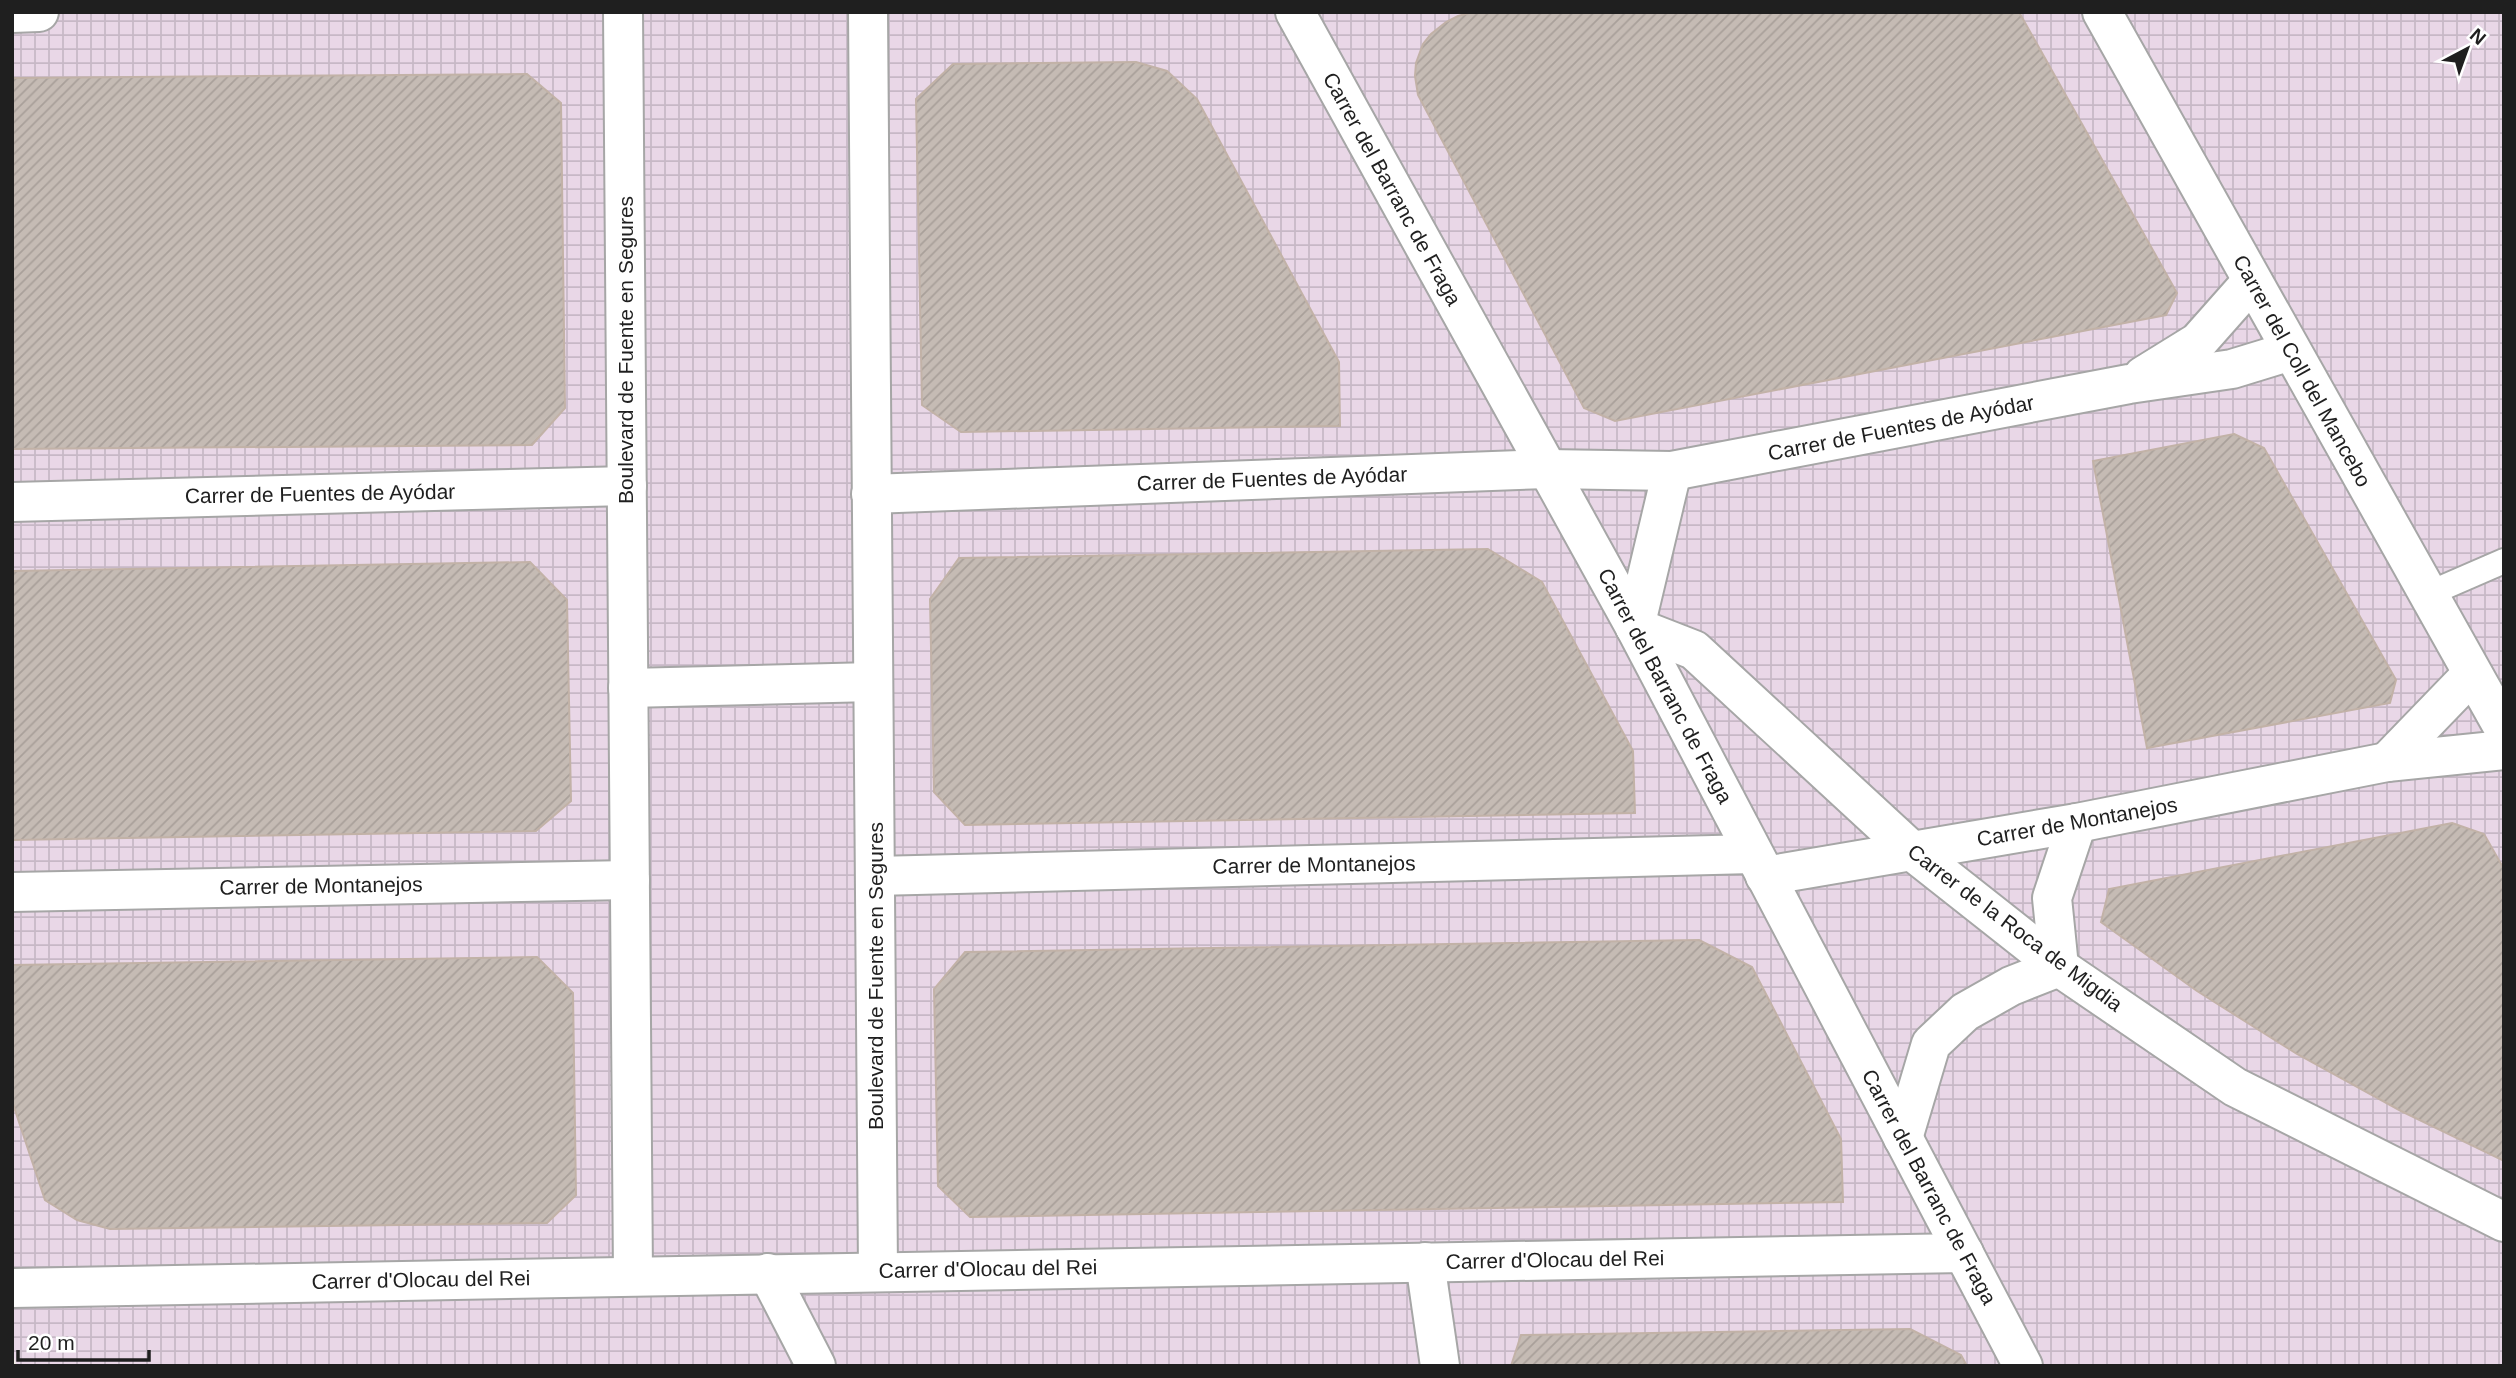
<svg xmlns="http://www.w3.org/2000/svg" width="2516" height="1378" font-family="Arial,sans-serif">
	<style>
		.industrial { fill: url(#industrial-grid) }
		.building { fill: url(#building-hatch); stroke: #c2b2a7; stroke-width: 2 }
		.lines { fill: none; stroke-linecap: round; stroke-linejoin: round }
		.service-casing { stroke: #a6a6a6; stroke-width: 28 }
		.minor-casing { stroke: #a6a6a6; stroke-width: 42 }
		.service { stroke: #fff; stroke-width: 24 }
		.minor { stroke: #fff; stroke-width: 38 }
		.labels { text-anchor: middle; stroke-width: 5; stroke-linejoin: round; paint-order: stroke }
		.street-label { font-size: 21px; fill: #1f1f1f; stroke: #fff }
	</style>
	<defs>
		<pattern id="industrial-grid" width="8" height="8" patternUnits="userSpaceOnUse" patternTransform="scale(1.75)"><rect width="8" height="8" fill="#e9d7e7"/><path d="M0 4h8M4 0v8" fill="none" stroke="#c7b8c6"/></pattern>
		<pattern id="building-hatch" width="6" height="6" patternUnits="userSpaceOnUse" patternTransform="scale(1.75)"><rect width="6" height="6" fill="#c5bbb4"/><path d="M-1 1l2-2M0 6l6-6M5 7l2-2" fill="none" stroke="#a9a09a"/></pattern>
	</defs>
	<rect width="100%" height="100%" fill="#f0ece5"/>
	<!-- industrial -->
	<path class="industrial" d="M12,12H2504V1366H17L12,1352Z"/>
	<!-- building -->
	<g class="building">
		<path d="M1473,12H2019L2177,293L2166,315L1615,421L1584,408L1418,95L1415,76L1416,63L1423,44L1431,34L1446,22L1458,16Z"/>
		<path d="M1136,62L1167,71L1197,99L1339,362L1340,426L961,432L922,405L916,99L953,64Z"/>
		<path d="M527,74L561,103L565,408L532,445L12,449V78Z"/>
		<path d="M2234,434L2264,448L2396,680L2390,703L2147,748L2093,461Z"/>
		<path d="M1488,549L1542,582L1633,751L1635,813L965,825L934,792L930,599L959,558Z"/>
		<path d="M530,562L567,600L571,801L536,831L12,840V571Z"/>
		<path d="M2452,823L2484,834L2504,869V1161L2401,1111L2297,1054L2197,991L2101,922L2109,889Z"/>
		<path d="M1699,940L1752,967L1841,1139L1843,1202L970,1217L938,1186L934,989L965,952Z"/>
		<path d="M537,957L573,993L576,1195L547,1223L110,1229L77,1220L45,1200L12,1101V965Z"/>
		<path d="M1910,1329L1961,1355L1967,1366H1511L1521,1335Z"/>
	</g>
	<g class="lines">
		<defs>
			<path id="service" d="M2428,594L2504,561"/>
			<g id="minor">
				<path d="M623,12L633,1275"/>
				<path d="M868,12L878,1271"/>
				<path d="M1295,12L1635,627L2023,1366"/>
				<path d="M2102,12L2504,729"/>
				<path d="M12,13L39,12"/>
				<path d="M2143,376L2198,342L2252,281"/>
				<path d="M871,494L1547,469L1672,471L2129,384L2232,369L2291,351"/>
				<path d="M12,502L627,486"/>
				<path d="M1635,627L1694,650L1912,851L2059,967L2235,1087L2504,1222"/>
				<path d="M1635,627L1672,471"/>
				<path d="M628,688L873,682"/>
				<path d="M2387,762L2472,674"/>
				<path d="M875,876L1753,854"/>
				<path d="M1765,876L2077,823L2387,762L2504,750"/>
				<path d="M12,892L630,880"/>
				<path d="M1903,1138L1931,1044L1965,1012L2011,986L2059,967L2052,898L2077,823"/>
				<path d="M1425,1262L1440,1366"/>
				<path d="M768,1273L816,1366"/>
				<path d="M12,1288L1964,1253"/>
			</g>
		</defs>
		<!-- service casing -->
		<use href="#service" class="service-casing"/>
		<!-- minor casing -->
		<use href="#minor" class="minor-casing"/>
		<!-- service -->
		<use href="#service" class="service"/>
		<!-- minor -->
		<use href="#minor" class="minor"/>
	</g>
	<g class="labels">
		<!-- street labels -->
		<g class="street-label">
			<text transform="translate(1392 189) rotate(61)" y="7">Carrer del Barranc de Fraga</text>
			<text transform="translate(626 350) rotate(-90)" y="7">Boulevard de Fuente en Segures</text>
			<text transform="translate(2302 371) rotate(61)" y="7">Carrer del Coll del Mancebo</text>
			<text transform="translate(1901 428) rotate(-11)" y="7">Carrer de Fuentes de Ayódar</text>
			<text transform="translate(1272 479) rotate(-2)" y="7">Carrer de Fuentes de Ayódar</text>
			<text transform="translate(320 494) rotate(-1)" y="7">Carrer de Fuentes de Ayódar</text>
			<text transform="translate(1665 686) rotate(62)" y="7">Carrer del Barranc de Fraga</text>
			<text transform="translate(2077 822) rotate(-10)" y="7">Carrer de Montanejos</text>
			<text transform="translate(1314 865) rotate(-1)" y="7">Carrer de Montanejos</text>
			<text transform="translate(321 886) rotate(-1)" y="7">Carrer de Montanejos</text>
			<text transform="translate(2015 928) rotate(37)" y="7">Carrer de la Roca de Migdia</text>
			<text transform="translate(876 976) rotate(-90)" y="7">Boulevard de Fuente en Segures</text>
			<text transform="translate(1929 1187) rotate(62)" y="7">Carrer del Barranc de Fraga</text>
			<text transform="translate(1555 1260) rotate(-1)" y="7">Carrer d'Olocau del Rei</text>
			<text transform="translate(988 1269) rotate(-1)" y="7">Carrer d'Olocau del Rei</text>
			<text transform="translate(421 1280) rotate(-1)" y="7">Carrer d'Olocau del Rei</text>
		</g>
	</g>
	<!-- border -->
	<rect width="2516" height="1378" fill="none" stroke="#1f1f1f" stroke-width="28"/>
	<!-- north arrow -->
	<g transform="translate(2467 49) rotate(41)" stroke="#ffffff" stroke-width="5" paint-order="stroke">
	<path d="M0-5L12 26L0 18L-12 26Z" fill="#1f1f1f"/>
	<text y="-10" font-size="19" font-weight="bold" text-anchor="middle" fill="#1f1f1f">N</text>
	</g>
	<!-- scale -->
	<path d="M18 1350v10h131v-10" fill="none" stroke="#1f1f1f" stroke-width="3.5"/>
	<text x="28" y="1350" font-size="21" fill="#1f1f1f" stroke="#ffffff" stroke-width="5" paint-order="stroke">20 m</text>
</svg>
